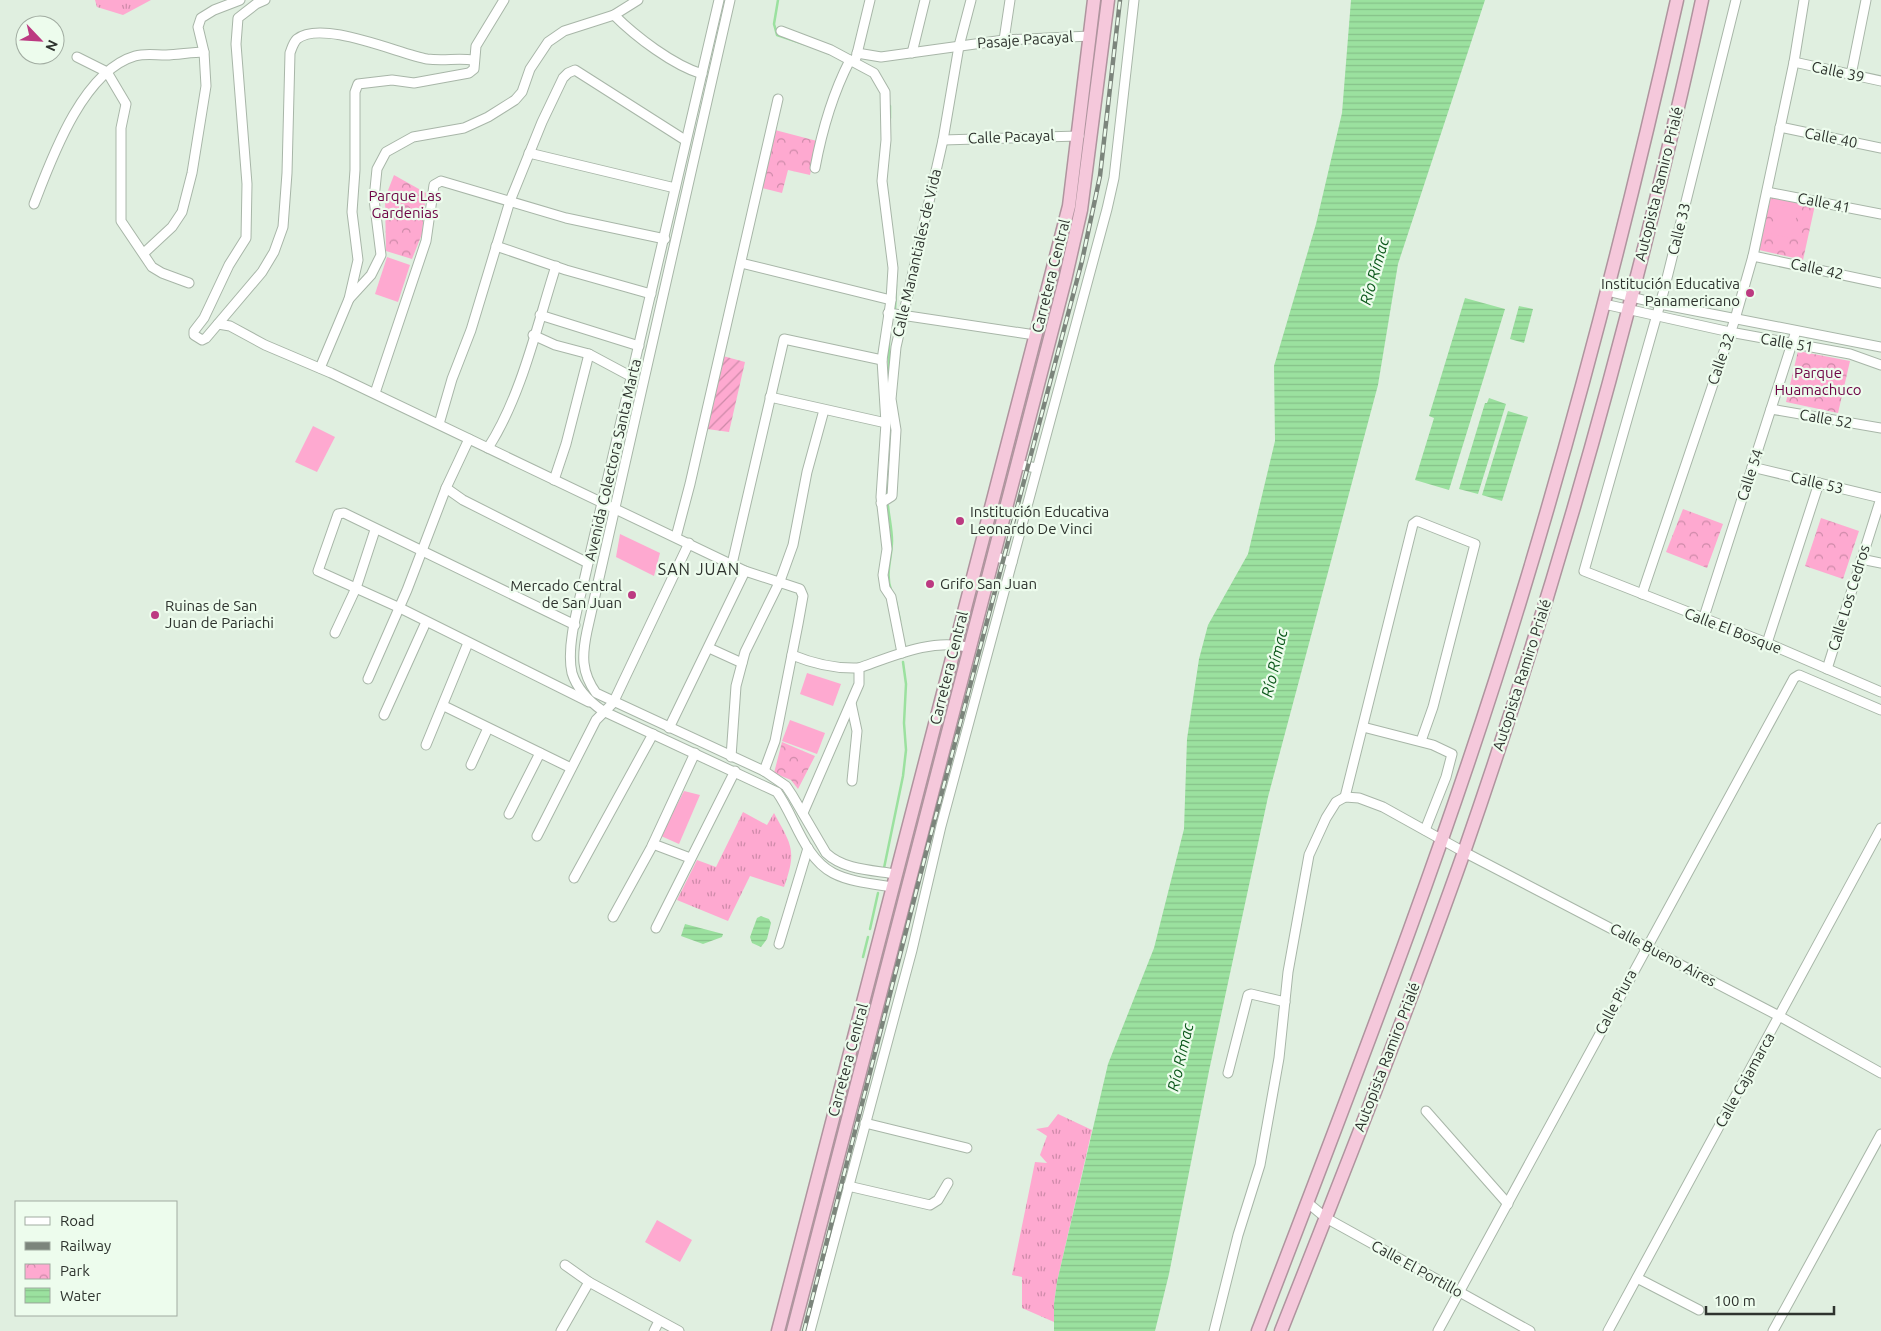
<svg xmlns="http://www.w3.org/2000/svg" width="1881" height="1331" font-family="Ubuntu,sans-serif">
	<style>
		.grass { fill: url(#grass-tufts) }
		.park { fill: url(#park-crowns) }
		.garden { fill: url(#garden-furrows) }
		.pitch { fill: #fea9d0 }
		.water { fill: url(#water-rules) }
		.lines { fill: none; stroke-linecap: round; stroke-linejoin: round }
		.stream { stroke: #9be19f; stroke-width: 2.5 }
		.minor-casing { stroke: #a8b6a8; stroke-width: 11 }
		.highway-casing { stroke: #af949e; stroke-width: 15 }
		.minor { stroke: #fff; stroke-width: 9 }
		.highway { stroke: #f5c8db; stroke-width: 12 }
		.rail-casing { stroke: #7c857c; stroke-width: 4.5 }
		.rail { stroke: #edfced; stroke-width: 2.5; stroke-dasharray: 8; stroke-linecap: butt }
		.poi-dot { fill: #bc3a81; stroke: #edfced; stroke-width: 2 }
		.labels { text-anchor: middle; stroke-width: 4.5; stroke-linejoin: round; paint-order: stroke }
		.street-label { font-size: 15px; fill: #2e332e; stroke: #edfced }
		.park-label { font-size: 15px; fill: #6e0345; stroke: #edfced }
		.poi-label { font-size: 15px; fill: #2e332e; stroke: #edfced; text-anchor: start }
		.water-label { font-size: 16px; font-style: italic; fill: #0a571a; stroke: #edfced }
		.neighbourhood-label { font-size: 16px; letter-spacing: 1px; fill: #2e332e; stroke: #edfced }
	</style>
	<defs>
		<pattern id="grass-tufts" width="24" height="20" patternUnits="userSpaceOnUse" patternTransform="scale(1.25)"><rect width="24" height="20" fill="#fea9d0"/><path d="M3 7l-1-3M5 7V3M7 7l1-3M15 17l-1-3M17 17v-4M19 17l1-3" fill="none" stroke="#ce8aa9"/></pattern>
		<pattern id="park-crowns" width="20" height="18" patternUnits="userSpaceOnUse" patternTransform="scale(1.25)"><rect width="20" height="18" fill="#fea9d0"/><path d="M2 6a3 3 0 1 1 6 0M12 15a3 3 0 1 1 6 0" fill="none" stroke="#ce8aa9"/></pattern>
		<pattern id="garden-furrows" width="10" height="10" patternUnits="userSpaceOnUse" patternTransform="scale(1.25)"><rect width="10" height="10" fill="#fea9d0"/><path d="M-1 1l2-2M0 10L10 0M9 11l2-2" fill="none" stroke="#ce8aa9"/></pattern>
		<pattern id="water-rules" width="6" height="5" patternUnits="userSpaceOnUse" patternTransform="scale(1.25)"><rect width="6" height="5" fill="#9be19f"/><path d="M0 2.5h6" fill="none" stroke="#86c289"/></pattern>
	</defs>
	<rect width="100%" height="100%" fill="#e0efe0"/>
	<!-- grass -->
	<g class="grass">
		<path d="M95,0H151L123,15L97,7Z"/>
		<path d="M743,812L767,825L774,813C792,846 797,850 784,887L750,876L728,921L677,900L697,860L716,867Z"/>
		<path d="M1058,1114L1092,1130L1057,1282L1054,1304V1322L1022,1308V1277L1012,1275L1035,1162L1047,1163L1040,1155L1047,1136L1036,1129L1048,1127Z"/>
	</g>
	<!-- park -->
	<g class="park">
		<path d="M775,130L817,141L810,175L788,170L782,193L762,188Z"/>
		<path d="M394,175L426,193L422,234L412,259L386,251L385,198Z"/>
		<path d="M1771,196L1815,205L1803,260L1759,250Z"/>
		<path d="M1798,351L1850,361L1838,413L1786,402Z"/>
		<path d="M1683,509L1723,524L1707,568L1666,552Z"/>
		<path d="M1821,518L1859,531L1843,579L1805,566Z"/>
		<path d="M782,742L815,756L798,789L791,780L774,773Z"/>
	</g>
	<!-- garden -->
	<path class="garden" d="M723,356L745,362L729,432L707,429Z"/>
	<!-- pitch -->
	<g class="pitch">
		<path d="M1777,204L1798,208L1792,238L1771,234Z"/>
		<path d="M387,257L410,265L398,302L375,294Z"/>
		<path d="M313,426L335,437L317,472L295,462Z"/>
		<path d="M620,534L660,553L654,576L616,557Z"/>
		<path d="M807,673L841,684L833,706L800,694Z"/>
		<path d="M790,720L825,733L817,754L782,741Z"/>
		<path d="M684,791L700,795L679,844L661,836Z"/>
		<path d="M657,1220L692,1240L680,1262L645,1242Z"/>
	</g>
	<!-- water -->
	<g class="water">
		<path d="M1351,0H1485L1398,264L1378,385L1268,797L1209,1071L1169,1274L1155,1331H1054V1304L1057,1282L1108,1064L1154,948L1184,829L1187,739L1199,659L1208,625L1248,554L1275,441L1274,366L1316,224L1342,113Z"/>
		<path d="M1465,298L1505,309L1449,490L1415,480L1434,418L1429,416Z"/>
		<path d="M1519,306L1533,309L1524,343L1510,339Z"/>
		<path d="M1489,398L1506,404L1478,494L1459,489L1485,403H1487Z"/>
		<path d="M1508,411L1528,417L1502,501L1482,495Z"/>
		<path d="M761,916L769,919L771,923L767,939L761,947L752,943L750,937L757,918Z"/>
		<path d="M685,924L723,934L722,937L703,944L681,936Z"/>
	</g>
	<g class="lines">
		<!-- stream -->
		<g class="stream">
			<path d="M778,0L774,24L777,35L804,44"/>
			<path d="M890,106V118"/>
			<path d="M895,312L896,285"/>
			<path d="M889,379V339"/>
			<path d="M887,495L889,481"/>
			<path d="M888,506C889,517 892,529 892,541C892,558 885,573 891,590"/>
			<path d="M896,602L900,621"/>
			<path d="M884,868L903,776L906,750L904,723L906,684L903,662"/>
			<path d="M870,929L878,893"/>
			<path d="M863,957L868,937"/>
		</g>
		<defs>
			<g id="minor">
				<path d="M265,0L256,4L238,18L236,44L247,184L246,238L229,265L204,318L194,331V335L202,340L206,338L262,272L274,252L283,227L287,173L290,53C292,48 293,43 297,39C322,19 399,54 427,59C443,61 458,58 473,60"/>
				<path d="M719,0L588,563C582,594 565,643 572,673C577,689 590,702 603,711L777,792C795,817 804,858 833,873C850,882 874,884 893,887"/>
				<path d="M730,0L587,631C582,655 581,672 596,693L764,771L786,786L792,795L826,853C844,870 872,870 896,874"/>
				<path d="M1736,0L1664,290L1584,571L1767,643L1881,692"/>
				<path d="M614,15C636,37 673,65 702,74"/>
				<path d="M781,31L831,50L874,73L885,92L886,140L882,181L893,268L891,300L882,360L886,423L881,497L887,549L883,575L885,588L891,597L902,653"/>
				<path d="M1004,40L1010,0"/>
				<path d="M857,53L881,57L1004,40L1090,36"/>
				<path d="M912,53L925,0"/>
				<path d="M77,57L107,72L126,104L121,128V221L152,267L162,273L189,283"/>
				<path d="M856,58L870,0"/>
				<path d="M1794,62L1881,81"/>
				<path d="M1851,75L1866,0"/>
				<path d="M1780,127L1881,148"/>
				<path d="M943,140L1079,136"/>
				<path d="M529,153L675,188"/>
				<path d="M815,168C822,130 832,95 850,60"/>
				<path d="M1767,192L1881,214"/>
				<path d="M34,204C52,157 83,71 135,56C146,53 155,55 166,55C178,55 191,52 204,52"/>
				<path d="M496,246L566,270L651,294"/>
				<path d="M144,253L172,227L182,212L192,173L206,86L204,52L198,27L201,18L214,10L240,0"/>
				<path d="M1753,256L1881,283"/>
				<path d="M741,263L891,300"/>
				<path d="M1607,291L1660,304L1881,347"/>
				<path d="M349,299L371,275L381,255L374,199L377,169L386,152L413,137L464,128L488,117L515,100L522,92L530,69L548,42L564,31L614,15L638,0"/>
				<path d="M1604,304L1730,332L1850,354L1881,365"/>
				<path d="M888,313L1035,335"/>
				<path d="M540,315L639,346"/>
				<path d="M218,324L230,326L265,345L331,373L745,571L800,589L803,596L798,624L775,741L764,771"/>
				<path d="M533,335L555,345L589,354L632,377"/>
				<path d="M320,368L349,299L358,260L352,212L355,170V92L358,84L392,80L414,83L469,73L474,69L476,46L504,0"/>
				<path d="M375,393L426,241L434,185L441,181L566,218L665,239"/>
				<path d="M770,397L886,423"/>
				<path d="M1771,409L1881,428"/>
				<path d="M439,424L452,379L471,330L510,201L542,122L563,78L568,73L575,70L685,140"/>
				<path d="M488,448C522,395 537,325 556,266"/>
				<path d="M1017,464L1036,468"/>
				<path d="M1752,467L1881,498"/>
				<path d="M554,480L566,444L589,354"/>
				<path d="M446,488L463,500L588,563"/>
				<path d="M881,503L892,496L896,430L891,399L896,347L943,140L959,46L971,0"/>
				<path d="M676,537L690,484L778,99"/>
				<path d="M994,556L1012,562"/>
				<path d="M1861,559L1881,563"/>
				<path d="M732,564L784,339L882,360"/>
				<path d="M1642,594L1735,319L1753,256L1794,62L1804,0"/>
				<path d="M1703,620L1796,331"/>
				<path d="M575,625L344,513L338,514L318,571L400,608L589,702"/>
				<path d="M335,633L356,588L375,530"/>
				<path d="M1767,643L1819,483"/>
				<path d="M709,648L742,663"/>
				<path d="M792,655C814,664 835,669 859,668"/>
				<path d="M1827,669L1881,498"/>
				<path d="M368,679L407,590L446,488L469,439"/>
				<path d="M851,703L857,731L852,781"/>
				<path d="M444,706L571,768"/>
				<path d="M384,715L426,622"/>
				<path d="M1363,727L1433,745L1452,754L1446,777L1425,830"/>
				<path d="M669,728L745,571"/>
				<path d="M426,745L468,643"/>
				<path d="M731,757L736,686L745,652L780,581L793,545L807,472L824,410"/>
				<path d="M471,765L488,728"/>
				<path d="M1345,797L1413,524L1417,521L1475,544L1433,707L1421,741"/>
				<path d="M803,813L859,684V668C893,656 934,637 970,648"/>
				<path d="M509,814L540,753"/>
				<path d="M537,836L596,720L613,703L689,543"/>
				<path d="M653,844L690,858"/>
				<path d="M574,878L653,734"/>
				<path d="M613,917L651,848L695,753"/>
				<path d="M656,928L735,771"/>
				<path d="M779,944L808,848"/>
				<path d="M1228,1073L1248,995L1251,994L1285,1002"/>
				<path d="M1426,1111L1508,1204"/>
				<path d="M865,1123L967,1148"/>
				<path d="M848,1186L930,1205L938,1200L948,1183"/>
				<path d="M1308,1203L1326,1218L1530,1331"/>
				<path d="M565,1265L589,1282L679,1331"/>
				<path d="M1637,1278L1699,1310"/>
				<path d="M561,1331L589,1282"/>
				<path d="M654,1331L659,1321"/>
				<path d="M810,1331L912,950L941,826L1107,209L1114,178L1134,0"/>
				<path d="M1214,1331L1238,1235L1260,1165L1279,1058L1288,972L1309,855L1326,818L1336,802L1345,797L1359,798L1383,807L1464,852L1779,1016L1881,1073"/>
				<path d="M1438,1331L1794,678L1799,675L1881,710"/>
				<path d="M1608,1331L1881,828"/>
				<path d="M1773,1331L1881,1134"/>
			</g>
			<g id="highway">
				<path d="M778,1331L1069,206L1094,0"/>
				<path d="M793,1331L1065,280L1081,210L1108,0"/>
				<path d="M1258,1331C1351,1088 1446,846 1521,598C1581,401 1632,201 1677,0"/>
				<path d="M1281,1331C1344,1172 1407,1013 1464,852C1537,642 1600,428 1653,212C1670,142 1687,71 1702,0"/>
			</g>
		</defs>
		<!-- minor casing -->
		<use href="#minor" class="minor-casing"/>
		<!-- highway casing -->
		<use href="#highway" class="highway-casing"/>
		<!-- minor -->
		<use href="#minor" class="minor"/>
		<!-- highway -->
		<use href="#highway" class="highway"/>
		<defs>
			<path id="rail" d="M804,1331L926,853L1082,261L1100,176L1120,0"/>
		</defs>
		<!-- rail casing -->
		<use href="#rail" class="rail-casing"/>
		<!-- rail -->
		<use href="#rail" class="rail"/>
	</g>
	<!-- markers -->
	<g class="poi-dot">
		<circle cx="1750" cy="293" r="5"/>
		<circle cx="960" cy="521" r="5"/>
		<circle cx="930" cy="584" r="5"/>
		<circle cx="632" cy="595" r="5"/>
		<circle cx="155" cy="615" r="5"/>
	</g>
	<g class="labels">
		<!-- street labels -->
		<g class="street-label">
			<text transform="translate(1025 40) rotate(-4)" y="5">Pasaje Pacayal</text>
			<text transform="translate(1838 72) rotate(12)" y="5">Calle 39</text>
			<text transform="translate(1011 137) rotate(-2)" y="5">Calle Pacayal</text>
			<text transform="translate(1831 138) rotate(11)" y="5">Calle 40</text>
			<text transform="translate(1659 184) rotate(-76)" y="5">Autopista Ramiro Prialé</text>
			<text transform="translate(1824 203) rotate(11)" y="5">Calle 41</text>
			<text transform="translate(1679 229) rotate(-76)" y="5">Calle 33</text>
			<text transform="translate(917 253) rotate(-77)" y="5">Calle Manantiales de Vida</text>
			<text transform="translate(1817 269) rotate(12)" y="5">Calle 42</text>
			<text transform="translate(1051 276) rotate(-76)" y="5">Carretera Central</text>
			<text transform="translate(1787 343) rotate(10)" y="5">Calle 51</text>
			<text transform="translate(1721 359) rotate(-71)" y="5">Calle 32</text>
			<text transform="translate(1826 419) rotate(10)" y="5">Calle 52</text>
			<text transform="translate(613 460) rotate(-77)" y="5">Avenida Colectora Santa Marta</text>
			<text transform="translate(1750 475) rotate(-72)" y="5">Calle 54</text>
			<text transform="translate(1817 483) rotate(13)" y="5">Calle 53</text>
			<text transform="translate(1849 598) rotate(-73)" y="5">Calle Los Cedros</text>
			<text transform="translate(1733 631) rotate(21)" y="5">Calle El Bosque</text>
			<text transform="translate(949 668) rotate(-76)" y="5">Carretera Central</text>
			<text transform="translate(1522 675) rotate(-72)" y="5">Autopista Ramiro Prialé</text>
			<text transform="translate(1663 955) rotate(28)" y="5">Calle Bueno Aires</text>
			<text transform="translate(1616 1002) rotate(-62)" y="5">Calle Piura</text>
			<text transform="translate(1387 1057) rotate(-69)" y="5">Autopista Ramiro Prialé</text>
			<text transform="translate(848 1060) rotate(-75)" y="5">Carretera Central</text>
			<text transform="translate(1745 1080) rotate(-61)" y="5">Calle Cajamarca</text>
			<text transform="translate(1417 1269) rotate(29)" y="5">Calle El Portillo</text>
		</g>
		<!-- park labels -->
		<g class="park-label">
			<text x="405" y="201">Parque Las<tspan x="405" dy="17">Gardenias</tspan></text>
			<text x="1818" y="378">Parque<tspan x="1818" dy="17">Huamachuco</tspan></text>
		</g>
		<!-- poi labels -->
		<g class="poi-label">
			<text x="1740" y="289" text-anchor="end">Institución Educativa<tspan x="1740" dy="17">Panamericano</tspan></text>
			<text x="970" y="517">Institución Educativa<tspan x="970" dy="17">Leonardo De Vinci</tspan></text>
			<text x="940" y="589">Grifo San Juan</text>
			<text x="622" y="591" text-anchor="end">Mercado Central<tspan x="622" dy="17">de San Juan</tspan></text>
			<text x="165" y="611">Ruinas de San<tspan x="165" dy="17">Juan de Pariachi</tspan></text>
		</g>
		<!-- water labels -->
		<g class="water-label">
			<text transform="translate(1374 271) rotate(-74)" y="6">Río Rímac</text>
			<text transform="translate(1274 663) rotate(-77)" y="6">Río Rímac</text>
			<text transform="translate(1180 1057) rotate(-77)" y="6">Río Rímac</text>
		</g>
		<!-- neighbourhood labels -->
		<g class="neighbourhood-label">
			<text x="699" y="575">SAN JUAN</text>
		</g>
	</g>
	<!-- legend -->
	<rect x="15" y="1201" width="162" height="115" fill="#edfced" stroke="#a1aca1"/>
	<rect x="25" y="1217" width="25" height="8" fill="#ffffff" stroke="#a1aca1"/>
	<text x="60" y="1226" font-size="15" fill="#2e332e">Road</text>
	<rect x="25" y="1242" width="25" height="8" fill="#7c857c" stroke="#a1aca1"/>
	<text x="60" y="1251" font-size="15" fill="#2e332e">Railway</text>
	<rect x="25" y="1264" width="25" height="15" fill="url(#park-crowns)" stroke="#a1aca1"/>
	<text x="60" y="1276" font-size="15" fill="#2e332e">Park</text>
	<rect x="25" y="1288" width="25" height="15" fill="url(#water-rules)" stroke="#a1aca1"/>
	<text x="60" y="1301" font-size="15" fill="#2e332e">Water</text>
	<!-- north arrow -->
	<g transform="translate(40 40) rotate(115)"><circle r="24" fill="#edfced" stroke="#a1aca1"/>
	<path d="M0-4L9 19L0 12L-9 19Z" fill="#bc3a81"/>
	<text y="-8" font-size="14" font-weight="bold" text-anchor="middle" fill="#2e332e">N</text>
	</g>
	<!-- scale -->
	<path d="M1706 1306v8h128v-8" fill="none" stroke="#2e332e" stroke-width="2.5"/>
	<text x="1714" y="1306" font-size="15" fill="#2e332e" stroke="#edfced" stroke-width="4" paint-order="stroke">100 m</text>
</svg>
